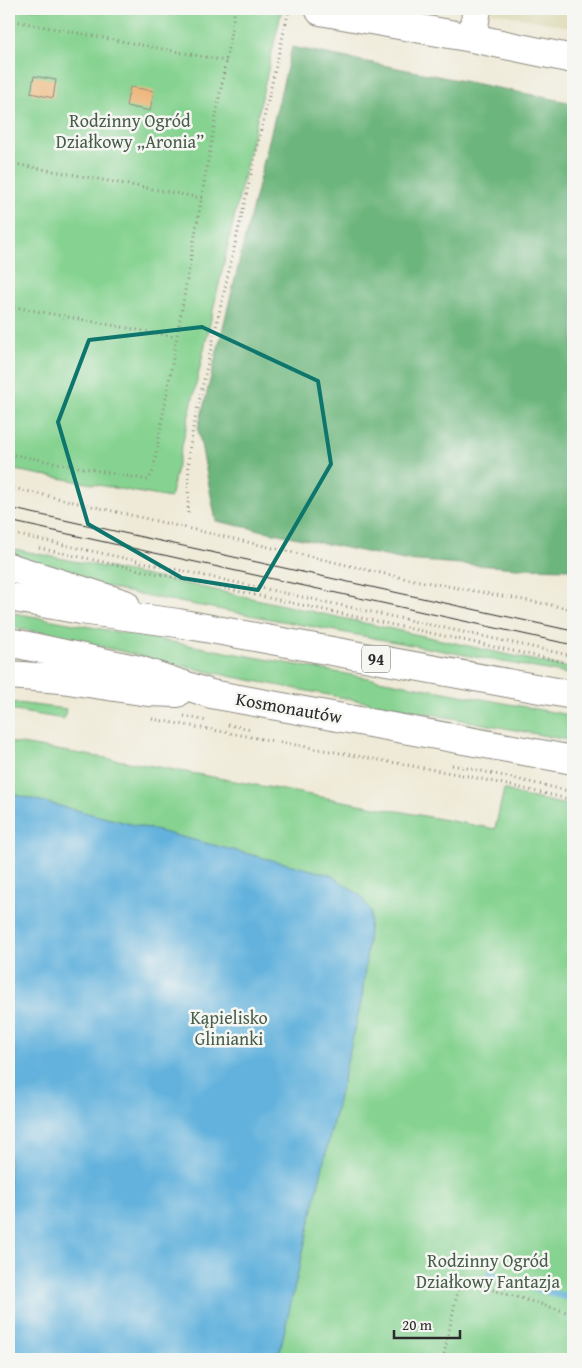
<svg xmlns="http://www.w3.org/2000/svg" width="582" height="1368" font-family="'Gentium Book Plus',serif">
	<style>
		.built { fill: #dfddbb }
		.green { fill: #86d391; stroke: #587f5e }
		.forest { fill: #6cb57b; stroke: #4c7053 }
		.water { fill: #63b2dd; stroke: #476e84 }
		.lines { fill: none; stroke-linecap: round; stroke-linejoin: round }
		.stream { stroke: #63b2dd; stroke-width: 7 }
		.building { fill: #eeb87e }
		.minor-casing { stroke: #8d8a81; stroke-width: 30 }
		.major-casing { stroke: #8d8a81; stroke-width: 30 }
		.path { stroke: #8d8a81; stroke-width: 3; stroke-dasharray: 1 4; stroke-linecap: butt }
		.minor { stroke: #fff; stroke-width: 28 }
		.major { stroke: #fff; stroke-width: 28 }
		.tram { stroke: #2b2b2b; stroke-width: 1 }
		.marked { fill: none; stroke: #0f766e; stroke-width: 4; stroke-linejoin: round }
		.labels { text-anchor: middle; stroke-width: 5; stroke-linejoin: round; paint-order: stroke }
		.shield { fill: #f6f6f2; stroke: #686867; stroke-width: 1 }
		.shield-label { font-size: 16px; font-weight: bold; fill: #2b2b2b }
		.park-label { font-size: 18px; fill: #465d4a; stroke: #f6f6f2 }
		.street-label { font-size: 18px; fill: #2b2b2b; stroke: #f6f6f2 }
	</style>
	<rect width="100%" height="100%" fill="#f6f6f2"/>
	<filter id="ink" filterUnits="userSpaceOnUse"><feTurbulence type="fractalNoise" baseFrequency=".02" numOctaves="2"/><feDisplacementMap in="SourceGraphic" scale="10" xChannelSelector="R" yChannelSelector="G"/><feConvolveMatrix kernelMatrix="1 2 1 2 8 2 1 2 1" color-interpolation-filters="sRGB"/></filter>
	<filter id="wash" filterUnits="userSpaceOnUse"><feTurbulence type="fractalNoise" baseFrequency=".0096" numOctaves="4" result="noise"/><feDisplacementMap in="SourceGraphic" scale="20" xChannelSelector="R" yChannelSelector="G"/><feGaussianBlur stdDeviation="1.12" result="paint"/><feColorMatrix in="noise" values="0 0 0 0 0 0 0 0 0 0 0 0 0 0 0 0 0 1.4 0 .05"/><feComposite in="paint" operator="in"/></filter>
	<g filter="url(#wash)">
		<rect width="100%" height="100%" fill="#efead7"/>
		<!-- built -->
		<path class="built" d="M476,9H573V28Z"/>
		<!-- green -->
		<g class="green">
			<path d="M9,9H282L170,498L9,469Z"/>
			<path d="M9,548L183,583L573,669V675L136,594L98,585L9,557Z"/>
			<path d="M9,612L569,715L573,717V741C469,721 365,702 260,682C176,667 93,642 9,627Z"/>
			<path d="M9,702L66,709L64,719L9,710Z"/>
			<path d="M9,742L153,766L495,829L504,789L523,796L573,806V1359H9Z"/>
		</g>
		<!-- forest -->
		<path class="forest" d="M292,47L573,103V569L518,568L404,560L216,521L198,429Z"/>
		<!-- water -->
		<path class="water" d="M9,793L331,875L361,896L371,912L362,998L278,1359H9Z"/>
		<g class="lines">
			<!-- stream -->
			<path class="stream" d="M491,1272L490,1275L573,1299"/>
		</g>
		<g id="blocks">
			<!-- building -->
			<g class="building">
				<path d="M34,76L56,80L53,98L31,93Z"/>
				<path d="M130,87L154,91L150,111L126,106Z"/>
			</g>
		</g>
	</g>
	<g filter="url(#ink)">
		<use href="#blocks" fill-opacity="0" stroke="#8d8a81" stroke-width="1"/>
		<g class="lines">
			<defs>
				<g id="minor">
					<path d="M320,11L472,38L573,59"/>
					<path d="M472,38L477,9"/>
				</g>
				<g id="major">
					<path d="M9,567L125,604"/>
					<path d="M9,597L81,610L178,623L573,695"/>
					<path d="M9,642L139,670L211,694L573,760"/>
					<path d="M9,675L61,679L148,692L177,693"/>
				</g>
			</defs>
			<!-- minor casing -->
			<use href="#minor" class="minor-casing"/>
			<!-- major casing -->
			<use href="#major" class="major-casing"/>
			<!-- path -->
			<g class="path">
				<path d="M9,20L226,61"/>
				<path d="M9,163L202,198"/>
				<path d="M9,306L176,337"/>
				<path d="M9,454L148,480L153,471L235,9"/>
				<path d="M9,487L403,578L573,609"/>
				<path d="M188,513L189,451L194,423L289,9"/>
				<path d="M9,533L573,656"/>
				<path d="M39,548L573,664"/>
				<path d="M184,716L207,721"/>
				<path d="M152,719L468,776L573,800"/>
				<path d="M228,725L252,729"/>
				<path d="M452,765C493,773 533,783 573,792"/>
				<path d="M443,1359L460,1280L573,1314"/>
			</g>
			<!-- minor -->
			<use href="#minor" class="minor"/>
			<!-- major -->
			<use href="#major" class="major"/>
			<!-- tram -->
			<g class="tram">
				<path d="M9,508L573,631"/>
				<path d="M9,521L573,645"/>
			</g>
		</g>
	</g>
	<!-- marked area -->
	<path class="marked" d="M202,327L318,381L331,464L258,590L182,578L88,524L58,422L89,340Z"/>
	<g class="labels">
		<!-- shield labels -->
		<rect class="shield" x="362" y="645.5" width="28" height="27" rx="4"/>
		<g class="shield-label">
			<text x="376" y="665">94</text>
		</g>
		<!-- park labels -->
		<g class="park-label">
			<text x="130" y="127">Rodzinny Ogród<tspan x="130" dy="21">Działkowy „Aronia”</tspan></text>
			<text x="229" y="1024">Kąpielisko<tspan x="229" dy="21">Glinianki</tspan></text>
			<text x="488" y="1267">Rodzinny Ogród<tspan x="488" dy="21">Działkowy Fantazja</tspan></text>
		</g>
		<!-- street labels -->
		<g class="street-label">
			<text transform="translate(289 708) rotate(10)" y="6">Kosmonautów</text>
		</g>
	</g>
	<!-- margin -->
	<rect width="582" height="1368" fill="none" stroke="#f6f6f2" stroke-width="30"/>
	<!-- scale -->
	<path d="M394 1330v8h66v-8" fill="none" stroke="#2b2b2b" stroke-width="2.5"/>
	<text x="402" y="1330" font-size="15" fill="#2b2b2b" stroke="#f6f6f2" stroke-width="4" paint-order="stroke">20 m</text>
</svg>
